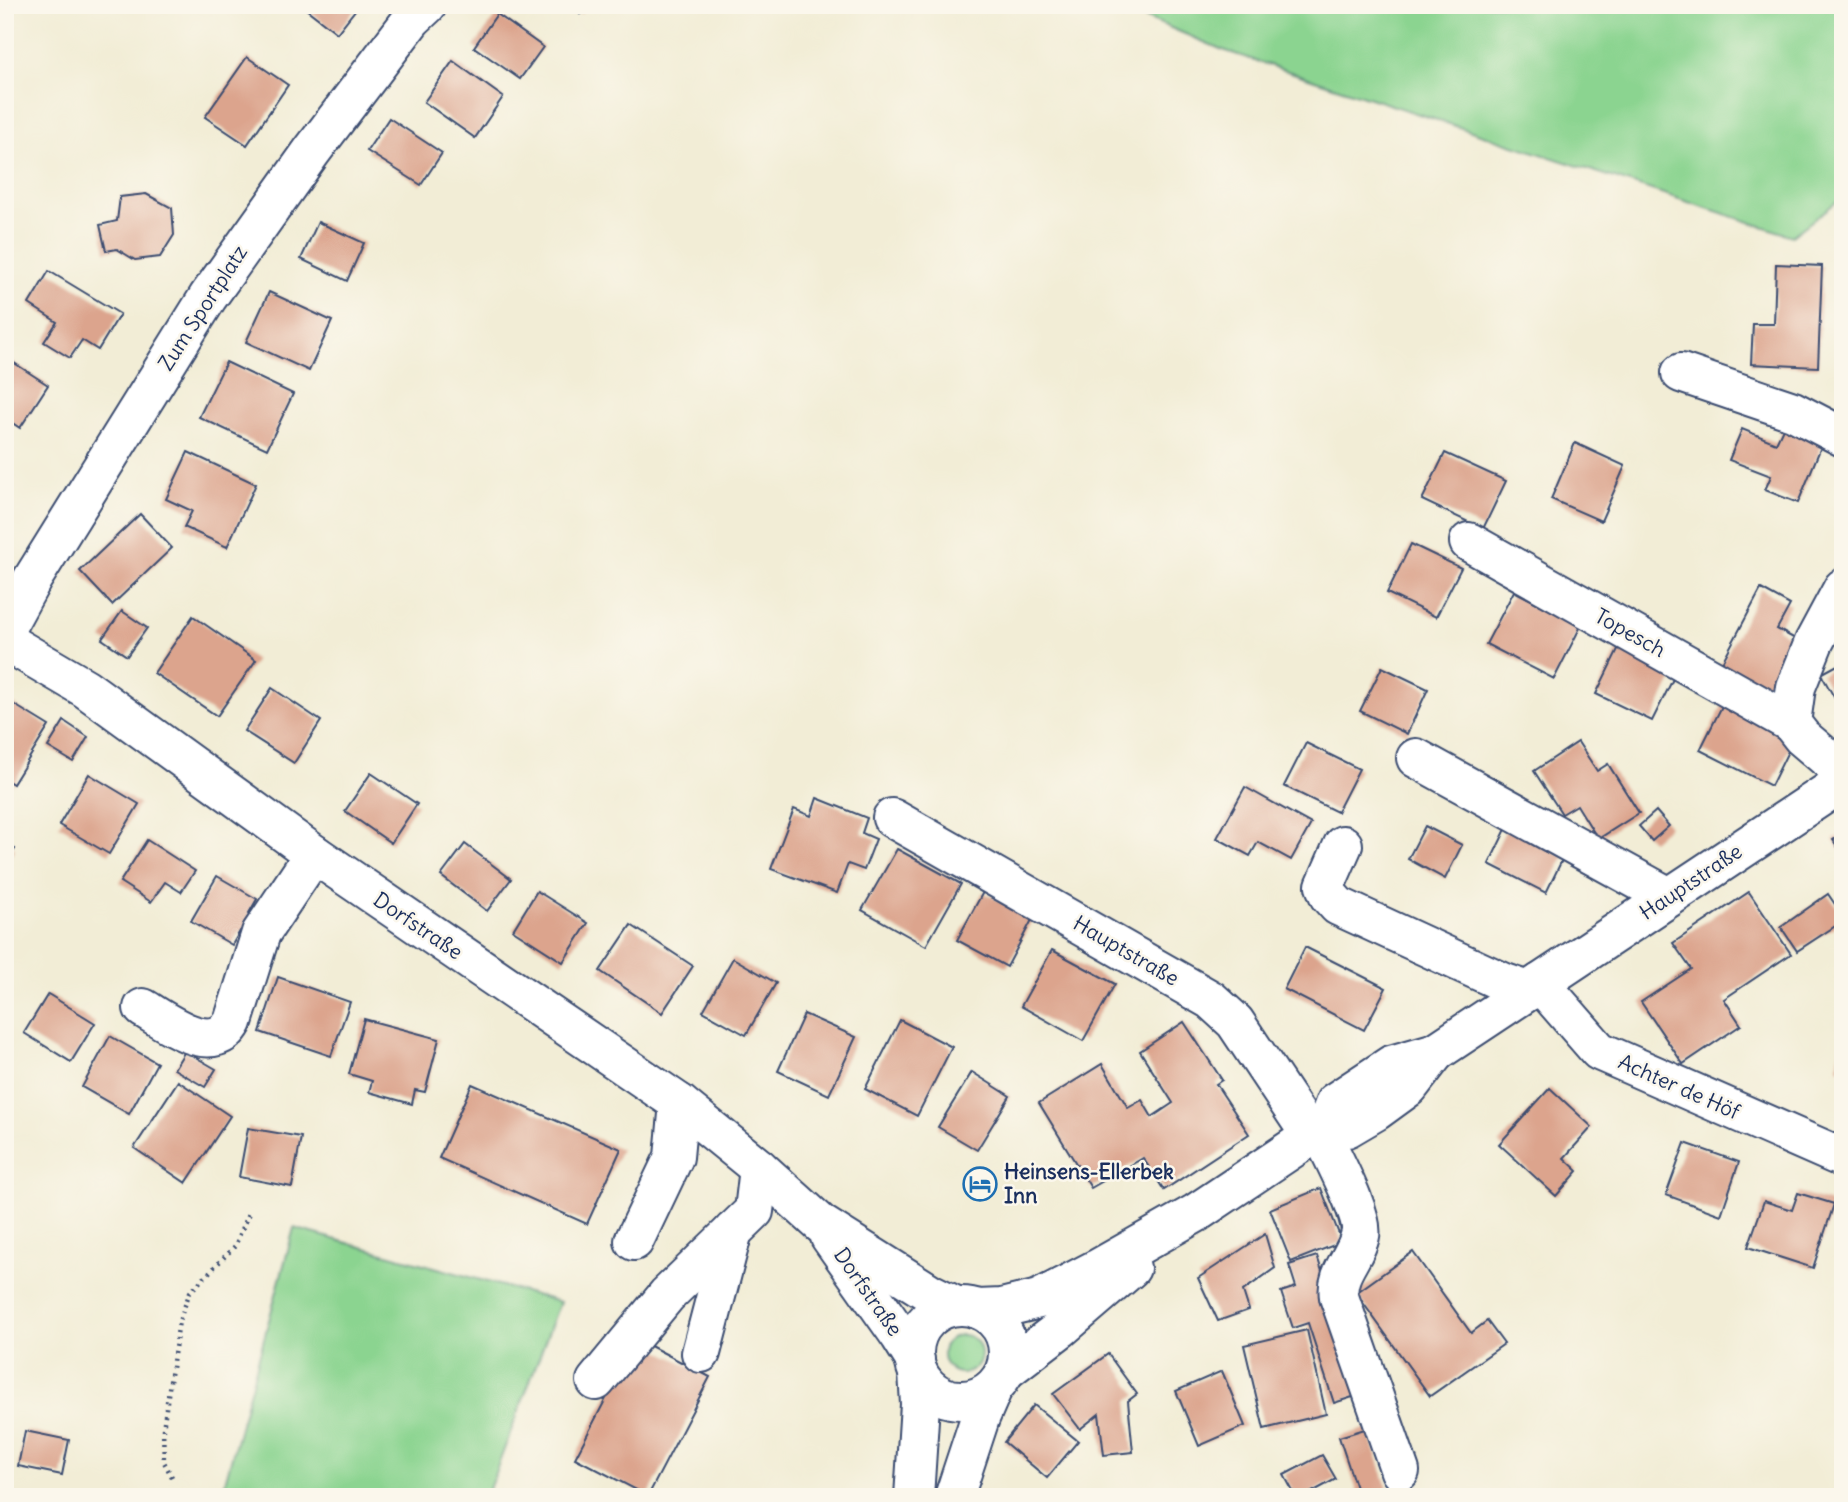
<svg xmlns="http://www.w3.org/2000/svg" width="1848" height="1502" font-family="Delius,sans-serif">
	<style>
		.green { fill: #8bd490; stroke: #538277; stroke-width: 2 }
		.building { fill: #dca48d }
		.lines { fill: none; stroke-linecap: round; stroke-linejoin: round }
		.minor-casing { stroke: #3b4c70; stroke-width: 42 }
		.major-casing { stroke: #3b4c70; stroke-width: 42 }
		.path { stroke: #3b4c70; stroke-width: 4.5; stroke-dasharray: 2 5; stroke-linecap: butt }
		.minor { stroke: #fff; stroke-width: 38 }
		.major { stroke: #fff; stroke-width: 38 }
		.labels { text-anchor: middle; stroke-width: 5; stroke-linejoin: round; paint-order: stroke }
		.street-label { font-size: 21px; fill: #1b2f5e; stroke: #fbf7ec }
		.poi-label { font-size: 21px; font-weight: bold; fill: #1b2f5e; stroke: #fbf7ec; text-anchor: start }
	</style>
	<rect width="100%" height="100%" fill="#fbf7ec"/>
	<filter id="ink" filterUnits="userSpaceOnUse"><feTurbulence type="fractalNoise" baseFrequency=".0143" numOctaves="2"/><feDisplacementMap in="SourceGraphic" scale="14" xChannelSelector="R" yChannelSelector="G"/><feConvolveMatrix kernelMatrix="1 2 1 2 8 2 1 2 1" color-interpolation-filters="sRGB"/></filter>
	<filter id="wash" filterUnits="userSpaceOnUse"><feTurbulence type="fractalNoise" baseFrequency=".00686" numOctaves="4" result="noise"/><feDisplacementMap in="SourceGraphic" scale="28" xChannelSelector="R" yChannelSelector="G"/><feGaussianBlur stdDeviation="1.57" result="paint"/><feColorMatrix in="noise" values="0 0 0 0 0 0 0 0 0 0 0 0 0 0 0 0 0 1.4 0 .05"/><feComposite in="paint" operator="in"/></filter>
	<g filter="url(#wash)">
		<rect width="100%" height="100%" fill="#f2edd6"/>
		<!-- green -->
		<g class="green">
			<path d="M1116,5H1843V197L1792,236L1223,50Z"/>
			<path d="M294,1228L560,1302L486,1497H221Z"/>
			<circle cx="962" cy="1354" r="19"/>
		</g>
		<g id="blocks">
			<!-- building -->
			<g class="building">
				<path d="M301,5H359L337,33Z"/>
				<path d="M574,5H593L580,14Z"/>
				<path d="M497,14L543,47L520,79L474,47Z"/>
				<path d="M247,57L288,85L247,145L205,117Z"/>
				<path d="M453,61L503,97L475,138L424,102Z"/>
				<path d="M389,118L442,153L421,185L367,151Z"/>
				<path d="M146,194L172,208L174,235L160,257L135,260L117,249L106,251L100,225L117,221L120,197Z"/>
				<path d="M318,222L364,243L347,281L301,259Z"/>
				<path d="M1776,264L1822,266L1818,367L1751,364L1753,324H1774Z"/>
				<path d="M49,271L120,314L98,350L82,340L70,358L44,342L57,322L29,304Z"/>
				<path d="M269,292L332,321L309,371L246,342Z"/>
				<path d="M5,357L48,385L20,428L5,418Z"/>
				<path d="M226,362L293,394L267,449L199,417Z"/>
				<path d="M1784,426L1823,442L1798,503L1765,490L1771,476L1729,460L1742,429L1776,443Z"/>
				<path d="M1575,443L1625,466L1601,521L1551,499Z"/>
				<path d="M188,452L256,484L227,547L184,527L192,511L166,499Z"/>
				<path d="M1445,453L1506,481L1483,529L1422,500Z"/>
				<path d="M140,514L172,548L112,605L80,571Z"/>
				<path d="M1411,544L1461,568L1436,617L1387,593Z"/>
				<path d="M1761,589L1790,605L1777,629L1808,646L1779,700L1719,668Z"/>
				<path d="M1514,591L1581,626L1554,679L1486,644Z"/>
				<path d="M122,611L147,628L127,656L102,639Z"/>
				<path d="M193,616L256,660L217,716L154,673Z"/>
				<path d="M1620,645L1676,673L1652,721L1596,694Z"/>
				<path d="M1843,662V713L1821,674Z"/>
				<path d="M1382,667L1428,689L1407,734L1360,711Z"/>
				<path d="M272,688L321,721L294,763L244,731Z"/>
				<path d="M5,699L49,726L13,784L5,779Z"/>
				<path d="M1724,702L1795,737L1771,786L1700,750Z"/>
				<path d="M64,721L88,737L73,762L48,747Z"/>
				<path d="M1578,742L1597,771L1608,764L1639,813L1598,839L1577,805L1562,814L1534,771Z"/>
				<path d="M1306,743L1359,769L1337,812L1284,786Z"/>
				<path d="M371,773L417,804L391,843L345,811Z"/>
				<path d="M89,774L139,804L109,854L59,825Z"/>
				<path d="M1245,787L1311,824L1291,860L1258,842L1250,856L1217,838Z"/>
				<path d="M817,798L867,818L862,833L876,839L864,870L848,864L837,893L771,869L794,809L811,816Z"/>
				<path d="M1656,811L1669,826L1652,841L1639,826Z"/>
				<path d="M1425,826L1462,845L1445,879L1408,859Z"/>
				<path d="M1507,827L1564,856L1546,893L1489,864Z"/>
				<path d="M1843,833V855L1833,840Z"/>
				<path d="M147,840L195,871L181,892L165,882L151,902L120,882Z"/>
				<path d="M5,842L15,849L5,864Z"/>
				<path d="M465,844L511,879L487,911L441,876Z"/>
				<path d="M897,849L961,884L926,946L862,910Z"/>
				<path d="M217,876L257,899L249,913L259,919L249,936L240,931L232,945L191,921Z"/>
				<path d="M537,891L588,923L563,962L513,930Z"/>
				<path d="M983,892L1033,918L1007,967L957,940Z"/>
				<path d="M1749,892L1791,954L1724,999L1741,1025L1683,1064L1641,1002L1691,969L1673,943Z"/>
				<path d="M1828,894L1843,916V921L1797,951L1781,927Z"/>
				<path d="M631,925L693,966L662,1013L600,971Z"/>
				<path d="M1305,947L1386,988L1364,1030L1284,989Z"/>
				<path d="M1052,950L1115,984L1083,1041L1021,1006Z"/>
				<path d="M733,958L776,983L746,1035L703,1011Z"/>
				<path d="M278,977L350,1002L331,1056L260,1032Z"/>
				<path d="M48,994L95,1023L71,1062L24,1033Z"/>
				<path d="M804,1014L856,1037L829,1095L778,1071Z"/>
				<path d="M364,1019L439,1039L425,1092L415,1090L412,1104L369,1092L372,1081L349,1074Z"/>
				<path d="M900,1020L952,1047L917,1116L865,1089Z"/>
				<path d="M1184,1022L1222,1080L1216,1084L1249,1134L1164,1190L1143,1158L1091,1188L1039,1103L1102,1064L1128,1108L1142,1100L1152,1117L1173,1103L1140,1051Z"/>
				<path d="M1841,1033H1843V1069L1838,1068Z"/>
				<path d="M110,1036L157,1063L129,1114L82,1087Z"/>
				<path d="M185,1051L216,1069L205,1087L174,1069Z"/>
				<path d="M972,1072L1010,1096L977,1150L938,1127Z"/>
				<path d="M178,1081L230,1116L186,1183L134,1148Z"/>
				<path d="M472,1084L621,1149L587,1224L439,1158Z"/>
				<path d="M1550,1088L1592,1127L1564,1158L1578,1171L1556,1196L1499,1144Z"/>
				<path d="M248,1128L301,1137L292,1187L239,1177Z"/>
				<path d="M1685,1143L1739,1162L1721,1215L1666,1195Z"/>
				<path d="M1321,1188L1342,1242L1291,1262L1270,1209Z"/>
				<path d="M1798,1193L1834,1204L1813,1268L1748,1247L1764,1201L1792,1210Z"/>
				<path d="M1265,1234L1275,1268L1243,1291L1249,1310L1218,1321L1198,1278Z"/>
				<path d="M1413,1252L1471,1333L1487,1321L1504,1344L1430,1396L1356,1293Z"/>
				<path d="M1317,1256L1362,1394L1334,1403L1308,1323L1293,1328L1281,1292L1296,1287L1289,1265Z"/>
				<path d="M1307,1330L1326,1414L1264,1429L1244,1345Z"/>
				<path d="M637,1339L710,1377L648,1496L575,1458Z"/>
				<path d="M1108,1354L1137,1394L1128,1401L1133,1452L1104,1455L1099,1414L1080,1429L1053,1394Z"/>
				<path d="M1222,1371L1245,1426L1199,1446L1176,1391Z"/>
				<path d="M1034,1405L1078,1441L1047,1478L1004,1442Z"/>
				<path d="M1368,1428L1390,1497H1359L1339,1437Z"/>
				<path d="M25,1431L69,1440L62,1475L18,1466Z"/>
				<path d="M1322,1455L1336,1479L1303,1497H1296L1284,1475Z"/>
				<path d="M1137,1492L1138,1497H1117V1495Z"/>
			</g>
		</g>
	</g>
	<g filter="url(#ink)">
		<use href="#blocks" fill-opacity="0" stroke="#3b4c70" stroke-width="2"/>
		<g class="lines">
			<defs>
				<g id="minor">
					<path d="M1681,373L1793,411L1843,437"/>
					<path d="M1469,542L1791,723"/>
					<path d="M1843,588L1814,642L1796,687L1791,723L1802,737L1843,772"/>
					<path d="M5,629L33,578L208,297L312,151L412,19L427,5"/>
					<path d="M5,641L85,688L314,854L679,1103L759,1168L821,1224L930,1293L956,1306"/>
					<path d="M1416,758L1669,897"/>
					<path d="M892,818L1211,1000L1235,1022L1311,1136"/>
					<path d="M1343,845L1325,886L1329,896L1338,906L1505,983L1529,991"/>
					<path d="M1540,983L1599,1051L1843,1158"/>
					<path d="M143,1008C167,1022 213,1058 233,1022L261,933L314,854"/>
					<path d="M1320,1130C1329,1151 1366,1217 1360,1236C1355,1258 1335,1273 1339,1297L1400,1471"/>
					<path d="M830,1237L900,1336L915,1360"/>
					<path d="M634,1241L674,1157L679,1103"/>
					<path d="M701,1353L733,1231"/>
					<path d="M596,1381L667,1295L754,1211L759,1168"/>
				</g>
				<g id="major">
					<path d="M1326,1126L1347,1128L1376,1111L1409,1087L1436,1052"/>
					<circle cx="961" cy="1353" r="47"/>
					<path d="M977,1309L1002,1308L1039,1299L1097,1269L1196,1213L1326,1126L1335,1102L1391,1065L1436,1052L1843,782"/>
					<path d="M1005,1371L1060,1329L1131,1268"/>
					<path d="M914,1497L920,1404L918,1372"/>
					<path d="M954,1497L980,1418L993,1388"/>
				</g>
			</defs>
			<!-- minor casing -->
			<use href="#minor" class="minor-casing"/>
			<!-- major casing -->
			<use href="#major" class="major-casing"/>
			<!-- path -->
			<path class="path" d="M172,1477L164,1462L163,1429L179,1321L190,1292L235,1246L249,1213"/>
			<!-- minor -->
			<use href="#minor" class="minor"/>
			<!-- major -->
			<use href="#major" class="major"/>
		</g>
	</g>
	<!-- icons -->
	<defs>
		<symbol id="hotel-ring" viewBox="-11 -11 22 22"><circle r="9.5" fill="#fbf7ec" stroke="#1f6fb2" stroke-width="1.5"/><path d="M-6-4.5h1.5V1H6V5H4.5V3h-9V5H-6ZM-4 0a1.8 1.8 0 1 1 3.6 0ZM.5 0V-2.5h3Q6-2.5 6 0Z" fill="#1f6fb2"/></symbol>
	</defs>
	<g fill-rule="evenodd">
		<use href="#hotel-ring" x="961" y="1165" width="38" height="38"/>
	</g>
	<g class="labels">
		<!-- street labels -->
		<g class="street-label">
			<text transform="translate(203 308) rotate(-57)" y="7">Zum Sportplatz</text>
			<text transform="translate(1630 633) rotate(29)" y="7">Topesch</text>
			<text transform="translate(1691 882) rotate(-34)" y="7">Hauptstraße</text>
			<text transform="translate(418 926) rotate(34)" y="7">Dorfstraße</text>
			<text transform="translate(1126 951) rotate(30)" y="7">Hauptstraße</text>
			<text transform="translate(1679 1087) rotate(24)" y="7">Achter de Höf</text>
			<text transform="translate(868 1292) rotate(55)" y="7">Dorfstraße</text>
		</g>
		<!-- poi labels -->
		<g class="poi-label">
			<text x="1004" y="1179">Heinsens-Ellerbek<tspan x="1004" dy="24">Inn</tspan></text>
		</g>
	</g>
	<!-- margin -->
	<rect width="1848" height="1502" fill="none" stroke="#fbf7ec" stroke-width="28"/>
</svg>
